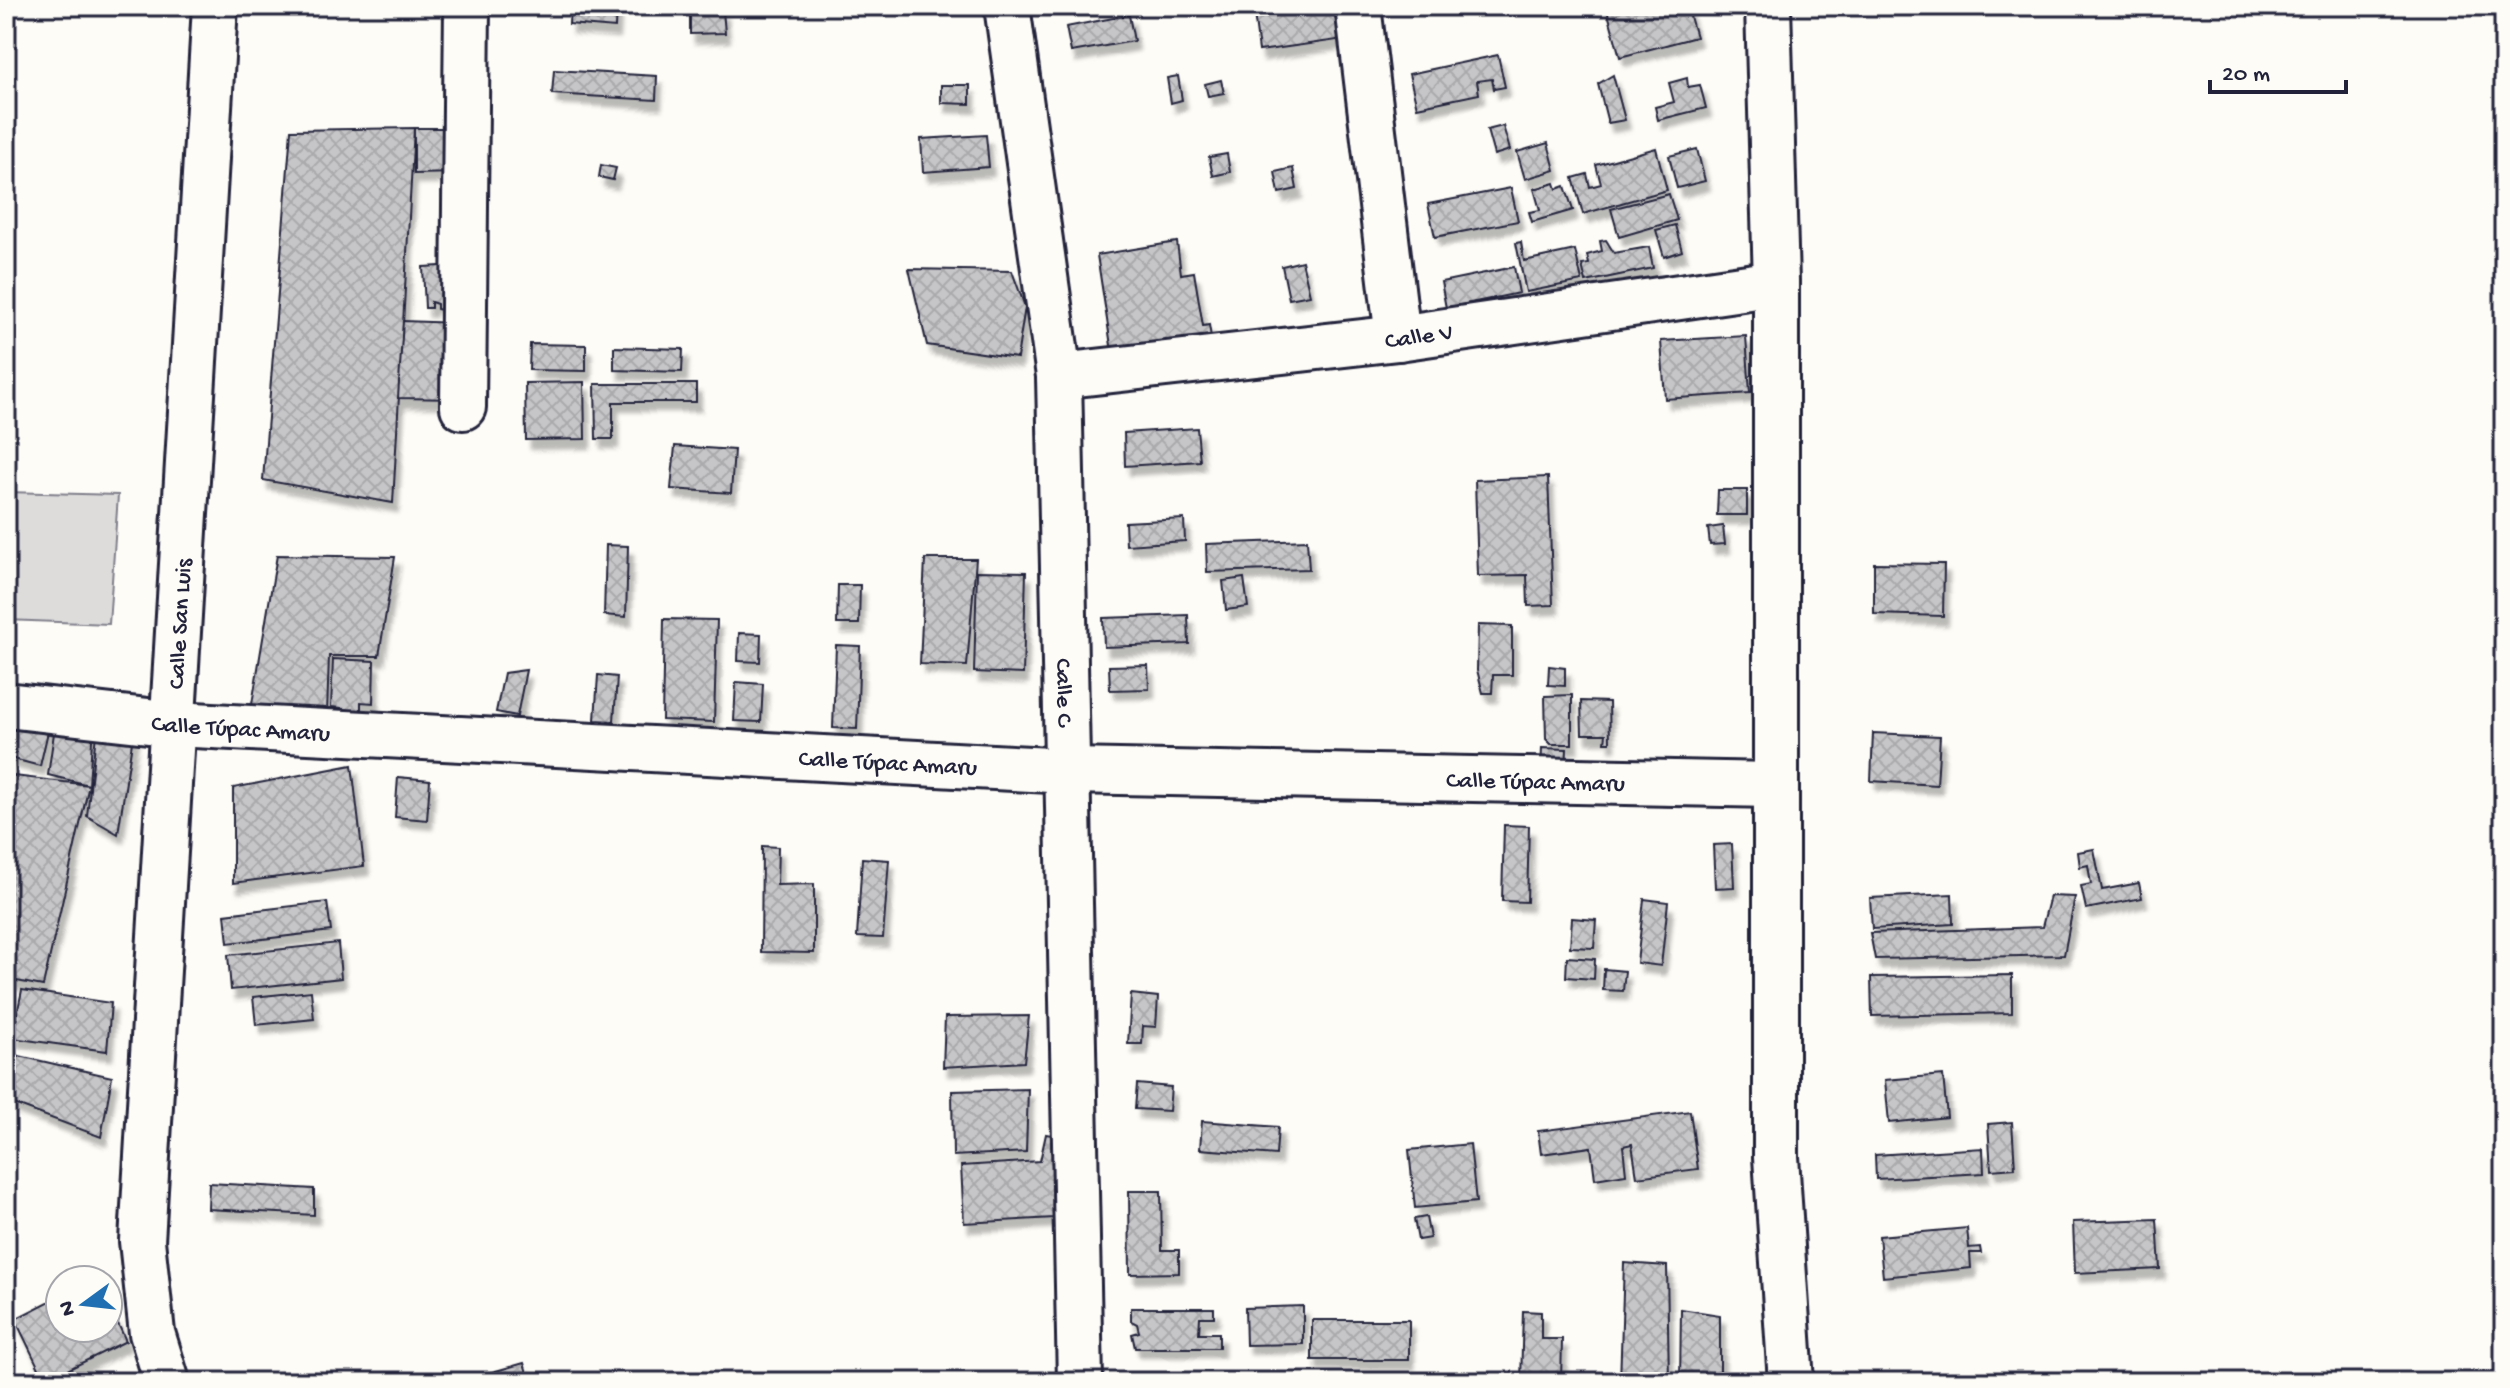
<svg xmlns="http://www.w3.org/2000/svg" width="2510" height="1388" font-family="'Gochi Hand',sans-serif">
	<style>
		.green { fill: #dddcdb; stroke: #807f8b; stroke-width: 2 }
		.building { fill: url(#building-cross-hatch); stroke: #22223b; stroke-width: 2; filter: url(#shadow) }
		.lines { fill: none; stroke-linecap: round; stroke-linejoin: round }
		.minor-casing { stroke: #22223b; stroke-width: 50 }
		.minor { stroke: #fdfcf7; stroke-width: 44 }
		.labels { text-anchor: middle; stroke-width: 7; stroke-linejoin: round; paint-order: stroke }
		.street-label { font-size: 24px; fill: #22223b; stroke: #fdfcf7 }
	</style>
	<defs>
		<pattern id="building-cross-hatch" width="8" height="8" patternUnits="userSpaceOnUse" patternTransform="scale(2)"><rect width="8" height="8" fill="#c6c6c8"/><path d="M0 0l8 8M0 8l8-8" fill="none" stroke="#aaaaad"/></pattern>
		<filter id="shadow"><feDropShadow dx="5" dy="9" stdDeviation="2" flood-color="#0004"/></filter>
	</defs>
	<rect width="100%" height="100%" fill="#fdfcf7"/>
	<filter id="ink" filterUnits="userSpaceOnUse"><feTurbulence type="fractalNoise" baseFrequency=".0125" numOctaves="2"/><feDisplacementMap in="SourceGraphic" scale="16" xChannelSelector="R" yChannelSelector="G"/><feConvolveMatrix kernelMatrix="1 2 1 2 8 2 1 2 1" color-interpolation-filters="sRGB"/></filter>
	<g filter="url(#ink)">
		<!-- green -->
		<path class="green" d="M6,492L118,495L109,624L6,620Z"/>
		<!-- building -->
		<g class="building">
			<path d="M570,6H616L615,28L569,24Z"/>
			<path d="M1253,6H1347L1352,38L1259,51Z"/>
			<path d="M1606,6H1687L1696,37L1620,57Z"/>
			<path d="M723,10L725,33L690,34V12Z"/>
			<path d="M1129,15L1134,41L1071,52L1066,27Z"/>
			<path d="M1498,55L1505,87L1494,89L1492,79L1477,81L1479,94L1417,107L1409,74Z"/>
			<path d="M554,70L657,76L656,100L552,94Z"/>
			<path d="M1613,75L1625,120L1608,123L1598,84Z"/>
			<path d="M1178,76L1182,100L1171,103L1167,78Z"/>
			<path d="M1687,78L1688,87L1700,85L1706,108L1658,120L1655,107L1674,102L1669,83Z"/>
			<path d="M1221,80L1224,93L1208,96L1205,84Z"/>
			<path d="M941,85H970V104L941,103Z"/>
			<path d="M1503,126L1510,150L1494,155L1487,130Z"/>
			<path d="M414,128H458V173L414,174Z"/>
			<path d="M414,128L393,503L263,480L291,130Z"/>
			<path d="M986,135L989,167L923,172L921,139Z"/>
			<path d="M1548,143L1555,170L1525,179L1517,152Z"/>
			<path d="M1656,148L1667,190L1583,214L1573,178L1587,174L1590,187L1601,184L1596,165Z"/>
			<path d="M1697,149L1705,181L1677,188L1669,156Z"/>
			<path d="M1227,154L1230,172L1213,176L1209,157Z"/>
			<path d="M601,165L616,168L613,180L599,177Z"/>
			<path d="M1293,168L1297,189L1279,193L1275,172Z"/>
			<path d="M1555,183L1557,189L1565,186L1573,210L1532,222L1529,212L1540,210L1534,189Z"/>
			<path d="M1511,188L1518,221L1435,237L1428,204Z"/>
			<path d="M1669,194L1677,220L1619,237L1611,209Z"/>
			<path d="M1675,225L1682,251L1664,257L1656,230Z"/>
			<path d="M1606,240L1614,253L1649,247L1653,268L1586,282L1582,265L1589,264L1587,255L1602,251L1600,241Z"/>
			<path d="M1177,242L1181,274L1194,272L1203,326L1209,325L1211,337L1112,352L1097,255Z"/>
			<path d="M1521,242L1524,261L1575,250L1582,281L1526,292L1516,243Z"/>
			<path d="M1302,261L1310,295L1289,299L1282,266Z"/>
			<path d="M458,265L456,314L437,309V304L431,302V308H425L423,267Z"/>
			<path d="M1514,267L1519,293L1446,308L1441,282Z"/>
			<path d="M909,269L1012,271L1025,307L1017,358L927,345Z"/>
			<path d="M403,321L457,323V399L398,398Z"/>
			<path d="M1746,336L1750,393L1665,399L1661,341Z"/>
			<path d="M530,344L586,345V371L529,370Z"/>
			<path d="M614,347L683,349L682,372L614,370Z"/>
			<path d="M584,382L585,439L526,440L525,383Z"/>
			<path d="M595,384H696V402H613V439H596Z"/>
			<path d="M1197,428L1200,461L1125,466L1124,433Z"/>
			<path d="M675,446L734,450L731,493L671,489Z"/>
			<path d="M1548,477L1553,605L1528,606L1527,575L1478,576L1475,480Z"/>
			<path d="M1718,490H1747V515H1717Z"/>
			<path d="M1184,519L1185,541L1126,545L1125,522Z"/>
			<path d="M1723,526L1725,544L1710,545L1708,528Z"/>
			<path d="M1307,540L1309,569L1207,572L1206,544Z"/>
			<path d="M606,545L628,546L626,617L604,615Z"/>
			<path d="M277,555L395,557L379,656H329L327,714L251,710Z"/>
			<path d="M925,559H976L967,666L920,664Z"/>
			<path d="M1874,563L1944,564L1943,616L1874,614Z"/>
			<path d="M977,571L1026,572L1023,674L974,672Z"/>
			<path d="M1244,578L1248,607L1226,610L1223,581Z"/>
			<path d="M838,585H860L859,624H837Z"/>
			<path d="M1188,615L1189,644L1104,647L1103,618Z"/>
			<path d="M664,619L717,620L714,722L662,720Z"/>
			<path d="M1478,625L1512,626V675H1493L1492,693H1483L1477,670Z"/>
			<path d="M739,633L761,634L760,662L738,661Z"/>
			<path d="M836,645L860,646L857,729L833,728Z"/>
			<path d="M333,659L374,661L373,703L361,702V720L343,719L341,708L331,707Z"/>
			<path d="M1148,665L1149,689L1110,690L1109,666Z"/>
			<path d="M1549,666L1565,668V686L1548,685Z"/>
			<path d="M526,670L517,716L496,712L504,673Z"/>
			<path d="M598,675L617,677L614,721L595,720Z"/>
			<path d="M736,682L763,684L761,722L734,721Z"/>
			<path d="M1572,695V744H1551L1546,739L1545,696Z"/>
			<path d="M1581,701L1609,702L1610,742H1605L1606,734H1582Z"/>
			<path d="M14,716L50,723L40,766L6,757Z"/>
			<path d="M56,719L93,726L89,785L48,775Z"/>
			<path d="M97,725L134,729L118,834L87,816Z"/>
			<path d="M1873,733L1940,736L1937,785L1871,781Z"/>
			<path d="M1542,748L1567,749L1566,773L1541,772Z"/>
			<path d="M352,765L364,866L233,883V788Z"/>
			<path d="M6,775L89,785L43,986L6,979Z"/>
			<path d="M398,777L430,780L427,820L395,817Z"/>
			<path d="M1504,825L1529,826L1527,902L1502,901Z"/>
			<path d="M1732,844L1734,887L1715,888L1713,845Z"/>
			<path d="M762,846L778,847L777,885L814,884V953L761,952Z"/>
			<path d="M2094,849L2102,890L2139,883L2142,898L2086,909L2081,886L2091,884L2088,865L2080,867L2078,852Z"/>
			<path d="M862,858L889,860L883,938L857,937Z"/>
			<path d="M1952,894L1953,924L1872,929L1870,898Z"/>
			<path d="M2050,896L2075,897L2064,955L1875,959L1870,933L2042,927Z"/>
			<path d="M1644,899L1668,902L1661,966L1637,963Z"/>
			<path d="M327,902L331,931L228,943L225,914Z"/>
			<path d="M1572,918L1596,920L1594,948L1570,947Z"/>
			<path d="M338,943L341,978L231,990L228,955Z"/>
			<path d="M1567,957L1595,959L1594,979L1566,977Z"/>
			<path d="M1604,969L1625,971L1623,991L1603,990Z"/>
			<path d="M2012,975V1013L1872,1016L1871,977Z"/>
			<path d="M22,990L111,1003L107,1051L12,1038Z"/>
			<path d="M311,991L314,1019L256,1025L253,997Z"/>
			<path d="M1131,994L1158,997L1156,1027L1143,1026L1142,1044H1128Z"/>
			<path d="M1029,1016L1024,1062L943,1067L945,1017Z"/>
			<path d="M6,1053L112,1077L101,1137L6,1101Z"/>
			<path d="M1943,1075L1947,1117L1889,1123L1885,1080Z"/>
			<path d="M1137,1084L1171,1087L1169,1111L1135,1109Z"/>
			<path d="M1028,1089L1026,1152L953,1156L952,1091Z"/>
			<path d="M1690,1111L1698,1169L1637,1177L1632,1144L1623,1146L1626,1174L1595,1179L1591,1147L1541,1154L1538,1131Z"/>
			<path d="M1202,1121L1278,1127L1276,1155L1200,1149Z"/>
			<path d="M2012,1122L2015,1168L1991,1170L1988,1124Z"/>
			<path d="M1046,1134L1063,1137L1067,1201L1053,1202L1054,1218L964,1223L961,1166L1040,1161Z"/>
			<path d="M1470,1144L1476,1202L1415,1208L1409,1150Z"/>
			<path d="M1983,1148L1984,1173L1876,1179L1875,1155Z"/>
			<path d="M209,1183L314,1189V1215L208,1209Z"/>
			<path d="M1129,1191H1161L1162,1250H1179V1273L1130,1274Z"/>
			<path d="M1426,1217L1430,1238L1418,1240L1414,1219Z"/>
			<path d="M2157,1219L2160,1269L2075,1273L2073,1222Z"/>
			<path d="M1967,1228L1969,1248L1980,1247L1981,1253H1970L1971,1268L1883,1277L1879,1236Z"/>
			<path d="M1624,1263L1667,1266L1669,1382H1620Z"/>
			<path d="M56,1298L60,1306V1328H71L75,1337L92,1328H108V1320L115,1317L126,1341L45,1381L15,1319Z"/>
			<path d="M1303,1306V1344L1246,1345L1245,1308Z"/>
			<path d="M1131,1308H1214V1317H1200L1199,1333H1219V1348H1135L1132,1334L1139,1332L1137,1324L1131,1321Z"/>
			<path d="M1681,1309L1720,1315V1382H1680Z"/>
			<path d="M1523,1311L1541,1312V1339H1562L1561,1382H1521Z"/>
			<rect x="1312" y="1320" width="97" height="40"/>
			<path d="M524,1363L530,1382H488L485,1374Z"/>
		</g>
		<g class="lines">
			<defs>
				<g id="minor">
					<path id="s1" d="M1007,6L1059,376L1080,1382"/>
					<path d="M1358,6L1398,338"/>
					<path d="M1768,6L1776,283V1157L1791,1382"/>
					<path id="s2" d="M1059,376L1398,338L1776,283"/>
					<path d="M463,407L467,6"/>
					<path id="s3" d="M6,705L175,724L1070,771L1773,785"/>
					<path id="s4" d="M167,1382L152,1333L142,1241L215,6"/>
				</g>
			</defs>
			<!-- minor casing -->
			<use href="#minor" class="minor-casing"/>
			<!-- minor -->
			<use href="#minor" class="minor"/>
		</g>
	</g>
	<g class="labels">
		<!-- street labels -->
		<g class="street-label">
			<text dy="8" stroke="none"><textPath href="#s2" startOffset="362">Calle V</textPath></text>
			<text dy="8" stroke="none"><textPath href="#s4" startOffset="762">Calle San Luis</textPath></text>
			<text dy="8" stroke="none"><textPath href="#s1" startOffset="690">Calle C</textPath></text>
			<text dy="8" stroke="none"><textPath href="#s3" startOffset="236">Calle Túpac Amaru</textPath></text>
			<text dy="8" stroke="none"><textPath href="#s3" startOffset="884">Calle Túpac Amaru</textPath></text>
			<text dy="8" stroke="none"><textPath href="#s3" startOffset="1532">Calle Túpac Amaru</textPath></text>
		</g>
	</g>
	<!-- margin -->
	<rect width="2510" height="1388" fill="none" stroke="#fdfcf7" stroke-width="32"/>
	<rect x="16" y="16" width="2478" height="1356" fill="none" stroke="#22223b" stroke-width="3" filter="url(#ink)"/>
	<!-- north arrow -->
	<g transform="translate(84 1304) rotate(255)"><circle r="38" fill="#fdfcf7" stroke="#a5a5ac" stroke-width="2"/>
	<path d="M0-6L14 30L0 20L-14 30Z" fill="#1f6fb2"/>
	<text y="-12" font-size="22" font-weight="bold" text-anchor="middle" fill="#22223b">N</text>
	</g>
	<!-- scale -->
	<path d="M2210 80v12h136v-12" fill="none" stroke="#22223b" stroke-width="4"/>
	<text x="2222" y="80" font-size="24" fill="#22223b" stroke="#fdfcf7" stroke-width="6" paint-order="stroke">20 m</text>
</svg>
